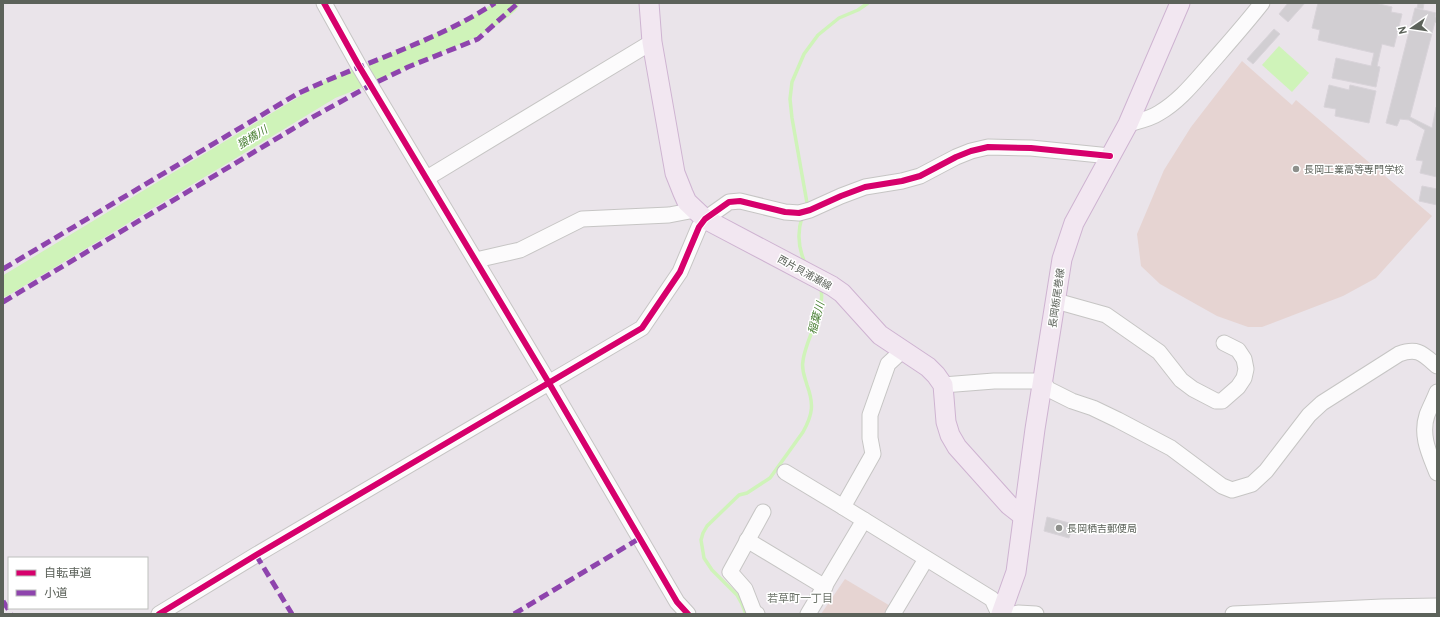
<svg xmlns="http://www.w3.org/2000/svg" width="1440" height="617" font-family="Overpass,'Noto Sans JP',sans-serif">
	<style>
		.green { fill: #e6d4d2 }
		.water { fill: #cff3b9 }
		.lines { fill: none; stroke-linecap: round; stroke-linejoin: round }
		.stream { stroke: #cff3b9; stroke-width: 3.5 }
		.river { stroke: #cff3b9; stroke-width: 20 }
		.building { fill: #d1ced2; stroke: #d8d3d9 }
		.minor-casing { stroke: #c6c5c4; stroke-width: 17 }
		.major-casing { stroke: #ceb3d1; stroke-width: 21 }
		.minor { stroke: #fcfbfc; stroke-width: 15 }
		.major { stroke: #f2e7f1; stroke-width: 19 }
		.quiet { stroke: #8e44ad; stroke-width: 5; stroke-dasharray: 10 5; stroke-linecap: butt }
		.cycleway-casing { stroke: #fff; stroke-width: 8 }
		.cycleway { stroke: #d6006c; stroke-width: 6 }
		.poi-dot { fill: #8e908c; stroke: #fff; stroke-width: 1.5 }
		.labels { text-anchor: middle; stroke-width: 3; stroke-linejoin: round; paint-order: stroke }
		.poi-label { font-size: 10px; fill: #5c625a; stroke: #fff; text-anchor: start }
		.street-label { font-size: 10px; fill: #5c625a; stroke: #fff }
		.water-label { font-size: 11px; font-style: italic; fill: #4a8035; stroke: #fff }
		.neighbourhood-label { font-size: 11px; fill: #6e746b; stroke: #fff }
	</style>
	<rect width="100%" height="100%" fill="#eae4ea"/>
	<!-- green -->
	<g class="green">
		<path d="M1242,61L1292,105L1296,100L1432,216L1376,278L1343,296L1262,327H1248L1217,316L1160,284L1141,266L1137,234L1164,170L1191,127Z"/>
		<path d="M845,579L892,607L887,614H821Z"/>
	</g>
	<!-- water -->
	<path class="water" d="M1279,46L1309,73L1292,92L1262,65Z"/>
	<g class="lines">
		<!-- stream -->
		<g class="stream">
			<path d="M806,207L807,203L792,118L790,99L792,82L804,54L818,35L839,18L858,10L868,3"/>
			<path d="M802,217C797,233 798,249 806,265"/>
			<path d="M746,614L742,604L737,595L712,570L704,558L701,540L703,533L707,526L739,495L747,493L770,478L803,432C813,414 814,404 807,385C805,377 801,370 803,361C805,340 828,305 820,287"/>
		</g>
		<!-- river -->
		<path class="river" d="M3,287L331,89C363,77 394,63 425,49C452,37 487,24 509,3"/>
	</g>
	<!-- building -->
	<g class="building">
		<path d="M1288,3H1305L1288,22L1279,14Z"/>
		<path d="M1318,3H1375L1392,7L1391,12L1402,14L1394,47L1382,44L1377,66L1380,67L1376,87L1332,78L1336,58L1371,66L1374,53L1318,40L1320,30L1312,28Z"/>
		<path d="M1418,3H1424L1423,9L1417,8Z"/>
		<path d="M1415,8L1436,13L1435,17H1437V23L1435,22L1410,117L1432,128L1436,107L1437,108V177L1420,173L1423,161L1416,160L1425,130L1409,120L1400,119L1397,126L1386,123Z"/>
		<path d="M1274,29L1280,34L1253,64L1247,59Z"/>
		<path d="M1329,85L1349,90L1350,85L1376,91L1369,123L1335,116L1336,109L1324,107Z"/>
		<path d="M1422,186L1437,189V205L1419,201Z"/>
		<path d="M1047,517L1073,524L1069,538L1044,531Z"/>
	</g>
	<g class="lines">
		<defs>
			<g id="minor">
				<path d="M324,3L359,66L549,383L677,602L688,614"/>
				<path d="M1128,124C1139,121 1150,119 1159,113C1178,102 1192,85 1206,69C1225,47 1244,26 1262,3"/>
				<path d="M427,178L652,42"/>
				<path d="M476,260L520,250L582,219L669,215L695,210"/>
				<path d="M1056,301L1106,315L1159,352L1181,380L1193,389L1216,401H1222L1238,387L1244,378L1246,369L1244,359L1238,350L1224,343"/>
				<path d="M943,385L994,381H1043L1048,389L1072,401L1093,408L1118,420L1171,448L1222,486L1232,490L1252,484L1266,471L1309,415L1322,403L1399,354C1418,347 1423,354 1437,366"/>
				<path d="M1437,392C1434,400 1430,407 1427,415C1420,436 1430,455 1437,473"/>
				<path d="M785,472L843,507"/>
				<path d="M864,520L843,507L873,454L870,438V415L888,364L903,350"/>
				<path d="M747,540L825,587"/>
				<path d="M159,614L256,555L642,328L680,272L699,227L705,219L729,202L740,201L785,212L799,213L810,210L841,196L865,187L902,181L920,176L956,157L971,151L988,147L1031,148L1110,156"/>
				<path d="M757,614L754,612L745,589L730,572L763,512"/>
				<path d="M808,614L864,520L992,599L999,614"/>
				<path d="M893,614L926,559"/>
				<path d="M1013,614L1018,613L1036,614"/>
				<path d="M1233,614L1382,607L1437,606"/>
			</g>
			<g id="major">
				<path d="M649,3L652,42L675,173L683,193L687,202L705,219L832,286L842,293L880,335L928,367L936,375L943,385L946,422L950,435L957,447L1009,505L1023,516"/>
				<path d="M1001,614L1016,572L1035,429L1062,259L1074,223L1128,124L1180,3"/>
			</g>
		</defs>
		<!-- minor casing -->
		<use href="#minor" class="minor-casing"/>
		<!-- major casing -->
		<use href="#major" class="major-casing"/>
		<!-- minor -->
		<use href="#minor" class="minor"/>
		<!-- major -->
		<use href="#major" class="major"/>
		<!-- quiet -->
		<g class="quiet">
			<path d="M3,269L297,94C362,63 435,42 495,3"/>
			<path d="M3,302L311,118L371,85L408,67L478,39L518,3"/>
			<path d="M256,555L292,614"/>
			<path d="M3,601L11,614"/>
			<path d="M514,614L640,538"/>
		</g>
		<defs>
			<g id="cycleway">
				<path d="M324,3L359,66L549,383L677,602L688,614"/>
				<path d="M159,614L256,555L642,328L680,272L699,227L705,219L729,202L740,201L785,212L799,213L810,210L841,196L865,187L902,181L920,176L956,157L971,151L988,147L1031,148L1110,156"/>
			</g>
		</defs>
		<!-- cycleway casing -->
		<use href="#cycleway" class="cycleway-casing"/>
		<!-- cycleway -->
		<use href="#cycleway" class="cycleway"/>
	</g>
	<!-- markers -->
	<g class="poi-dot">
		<circle cx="1296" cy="169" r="4"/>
		<circle cx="1059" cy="528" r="4"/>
	</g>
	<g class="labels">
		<!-- poi labels -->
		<g class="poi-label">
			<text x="1304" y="173">長岡工業高等専門学校</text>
			<text x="1067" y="532">長岡栖吉郵便局</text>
		</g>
		<!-- street labels -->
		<g class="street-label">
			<text transform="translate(805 272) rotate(29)" y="4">西片貝浦瀬線</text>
			<text transform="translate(1056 298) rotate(-82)" y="4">長岡栃尾巻線</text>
		</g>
		<!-- water labels -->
		<g class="water-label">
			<text transform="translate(252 137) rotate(-31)" y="4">猿橋川</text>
			<text transform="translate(816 318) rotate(-74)" y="4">稲葉川</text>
		</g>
		<!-- neighbourhood labels -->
		<g class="neighbourhood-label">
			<text x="800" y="602">若草町一丁目</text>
		</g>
	</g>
	<!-- border -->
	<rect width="1440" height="617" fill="none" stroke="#5c625a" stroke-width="8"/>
	<!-- legend -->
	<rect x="8" y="557" width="140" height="52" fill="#ffffff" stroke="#bec0bd"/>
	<rect x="16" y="570" width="20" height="6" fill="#d6006c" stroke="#bec0bd"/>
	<text x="44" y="577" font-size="12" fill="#5c625a">自転車道</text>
	<rect x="16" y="590" width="20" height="6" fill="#8e44ad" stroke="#bec0bd"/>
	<text x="44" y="597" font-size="12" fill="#5c625a">小道</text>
	<!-- north arrow -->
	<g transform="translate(1412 28) rotate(257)" stroke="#ffffff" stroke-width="3" paint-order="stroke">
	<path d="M0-3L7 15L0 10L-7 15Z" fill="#5c625a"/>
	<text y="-6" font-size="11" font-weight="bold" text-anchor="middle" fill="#5c625a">N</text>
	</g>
</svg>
